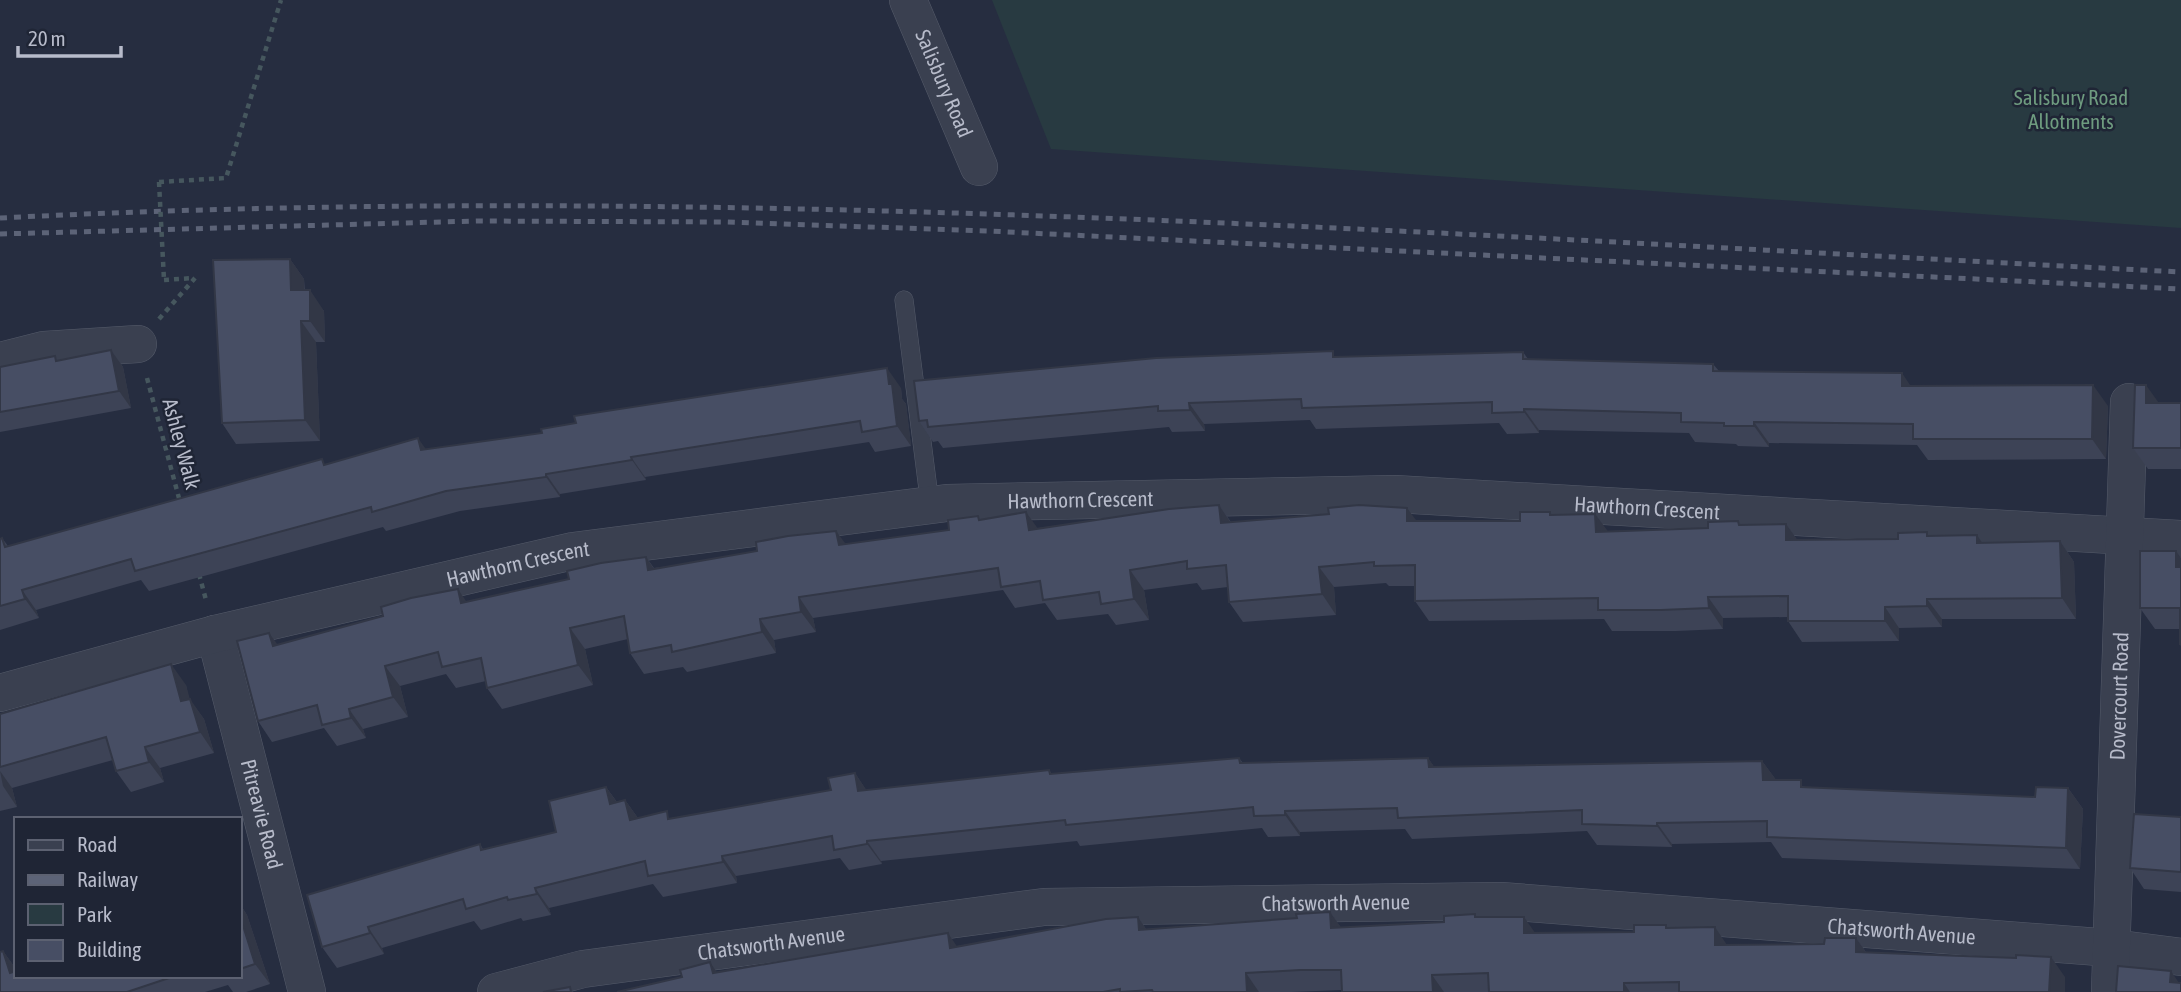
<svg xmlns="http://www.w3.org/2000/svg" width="2181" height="992" font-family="'Asap Condensed',sans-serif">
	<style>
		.green { fill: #283a41 }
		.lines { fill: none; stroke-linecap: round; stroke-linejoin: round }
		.service-casing { stroke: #555b6a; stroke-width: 19 }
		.minor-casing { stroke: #555b6a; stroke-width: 38 }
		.path { stroke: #46575e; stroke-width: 4.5; stroke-dasharray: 5 5; stroke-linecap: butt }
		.service { stroke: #3a4050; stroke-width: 18 }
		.minor { stroke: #3a4050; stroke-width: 37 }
		.rail { stroke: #5c6377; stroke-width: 5; stroke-dasharray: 7 7; stroke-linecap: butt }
		.path-bridge { stroke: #46575e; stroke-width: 4.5; stroke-dasharray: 5 5; stroke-linecap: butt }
		.wall { fill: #3d4356 }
		.shaded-wall { fill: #323746 }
		.building { fill: #474e64; stroke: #323746; stroke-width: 2 }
		.labels { text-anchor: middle; stroke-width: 5; stroke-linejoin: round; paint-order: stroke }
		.street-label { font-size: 21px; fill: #b7bbca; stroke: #1f2535 }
		.park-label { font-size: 21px; fill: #6e9b7f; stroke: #1f2535 }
	</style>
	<rect width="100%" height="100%" fill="#262d40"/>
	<!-- green -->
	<path class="green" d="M992,0H2181V228L1051,149Z"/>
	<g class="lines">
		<defs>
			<path id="service" d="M904,300L930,505"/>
			<g id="minor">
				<path id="s1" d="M908,0L979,167"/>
				<path d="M0,361L44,350L138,344"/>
				<path id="s2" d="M215,634L307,992"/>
				<path id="s3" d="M0,693L215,634L573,551L947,503L1395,494L2181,539"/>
				<path id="s4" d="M496,992L583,969L1044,907L1501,901L2112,948L2181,957"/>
				<path id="s5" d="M2110,992L2129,402"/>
			</g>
		</defs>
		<!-- service casing -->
		<use href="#service" class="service-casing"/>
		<!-- minor casing -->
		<use href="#minor" class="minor-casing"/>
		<!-- path -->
		<g class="path">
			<path d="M159,182L226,178L281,0"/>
			<path d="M164,280L194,278"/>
			<path d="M159,319L195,278"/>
			<path d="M147,378L180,502"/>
			<path d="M199,574L206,600"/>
		</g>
		<!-- service -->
		<use href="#service" class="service"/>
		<!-- minor -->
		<use href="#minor" class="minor"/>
		<!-- rail -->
		<g class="rail">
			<path d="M0,218C724,181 1457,236 2181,272"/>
			<path d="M0,234L476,221L725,222L988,231L2181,289"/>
		</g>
		<!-- path-bridge -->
		<path class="path-bridge" d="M159,182L164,280"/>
	</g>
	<!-- wall -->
	<g class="wall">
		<path d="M290,259L304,279L305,290L324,311L325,342H316L320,441L236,444L222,423Z"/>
		<path d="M111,350L123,367L131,408L0,432V367L55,356L58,361Z"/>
		<path d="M1523,352L1528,359L1713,364L1719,371L1910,386L2108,406L2106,459L1928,460L1917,445L1769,443V447L1738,446L1736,444L1695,442L1689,433L1539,430V433L1507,434L1499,423L1316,429L1310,420L1204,424L1205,431L1172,432L1169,427L943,448L938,441L933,442L919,421L1337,357Z"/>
		<path d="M901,388L902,399L906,404L911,446L875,452L869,442L645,477L646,480L560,494V497L460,511L386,531L383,527L149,591L141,580L36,610L39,618L0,630V539L2,538L8,546L326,464L426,449Z"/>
		<path d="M2159,403H2181V469H2148L2133,448Z"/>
		<path d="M1219,505L1231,522L1520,521L1550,512L1552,515L1595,514L1607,531L1708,528L1738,521L1741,525L1786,524L1797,540L1898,539L1930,536L1982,543L2060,541L2074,562L2076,619H1942V627L1899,628V641L1802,642L1788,621V617L1723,618V629L1676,631H1612L1604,619L1429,621L1415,601V586H1389L1386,583L1334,587L1336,615L1243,622L1229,602L1228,587L1202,590L1197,583L1144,590L1149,620L1116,625L1108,614L1057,620L1045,603L1015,608L1003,590L813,618L816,632L774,640L776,653L687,672L683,667L644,674L630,653L628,639L585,649L593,685L502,709L487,688L486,681L456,688L446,674L400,686L408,717L363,729L366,738L337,746L324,728L272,742L258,721L277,645L383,616L466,602L569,579L646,557L654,568L846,544L949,530L978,516L981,519L1038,528Z"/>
		<path d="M2176,551L2181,558V646L2180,644V629H2155L2140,608Z"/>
		<path d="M186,685L189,699L204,719L214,753L160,768L164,782L131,792L116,771L113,760L12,788L17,807L0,811V714Z"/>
		<path d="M1239,758L1243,763L1428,758L1434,767L1762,761L1776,780L1806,787L2035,797L2068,788L2083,809L2080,869L1782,858L1771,842L1672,844V847L1597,845L1587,831L1412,839L1405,829L1300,832V836L1268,837L1262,828L1080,846L1077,841L881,861L882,864L849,870L840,858L736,876L737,883L663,897L653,884L549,908L551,915L523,921L521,918L481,930L474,921L382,948L384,954L337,968L322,947L480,844L483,849L556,832L606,787L617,802L625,800L638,818H671L831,790L855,773L866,790L1049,770L1052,774Z"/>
		<path d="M2181,817V892L2144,889L2130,868Z"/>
		<path d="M240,904L247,915L270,984L246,992H233L228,985L205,992H0L3,951L16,969V976H240Z"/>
		<path d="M1330,912L1341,928L1444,922L1477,917L1535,933L1634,932L1668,928L1727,945L1824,944L1856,938L1866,952L2065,977V992H1342V990L1292,992H617L717,973L957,946L1138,917L1146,929L1297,918Z"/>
	</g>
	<!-- shaded-wall -->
	<g class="shaded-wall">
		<path d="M290,259L304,279L305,311L291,290Z"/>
		<path d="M310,290L324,311L325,342L310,321Z"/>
		<path d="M301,321L316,342L320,441L305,420Z"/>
		<path d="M111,350L123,367L131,408L119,391Z"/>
		<path d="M887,368L901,388L902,399L906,404L911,446L897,426Z"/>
		<path d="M1902,373L1916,394L1902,386Z"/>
		<path d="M2093,385L2108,406L2106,459L2092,439Z"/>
		<path d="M2146,385L2161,406L2146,403Z"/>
		<path d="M1189,403L1204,424L1205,431L1190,410Z"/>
		<path d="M1524,409L1539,430V433L1524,412Z"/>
		<path d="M1754,422L1769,443V447L1754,426Z"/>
		<path d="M418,438L432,458L421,450Z"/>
		<path d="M631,457L645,477L646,480L632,460Z"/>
		<path d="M546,474L560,494V497L546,477Z"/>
		<path d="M1219,505L1233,526L1221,523Z"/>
		<path d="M1407,508L1422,528L1407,521Z"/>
		<path d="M1026,512L1041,533L1029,530Z"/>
		<path d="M1595,514L1610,534L1596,532Z"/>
		<path d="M1786,524L1801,545L1786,540Z"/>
		<path d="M836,531L851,551L839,545Z"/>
		<path d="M1977,535L1991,556L1977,543Z"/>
		<path d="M2060,541L2074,562L2076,619L2062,598Z"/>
		<path d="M2176,551L2181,558V574L2176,567Z"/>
		<path d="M646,557L660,578L648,570Z"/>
		<path d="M1319,567L1334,587L1336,615L1322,594Z"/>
		<path d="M1130,570L1144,590L1149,620L1134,599Z"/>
		<path d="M458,589L472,610L461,603Z"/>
		<path d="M22,590L36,610L39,618L25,599Z"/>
		<path d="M799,597L813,618L816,632L801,612Z"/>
		<path d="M1708,597L1723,618V629L1709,608Z"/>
		<path d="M1927,599L1942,619V627L1927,606Z"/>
		<path d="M1885,607L1899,628V641L1885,621Z"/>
		<path d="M760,619L774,640L776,653L762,632Z"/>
		<path d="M570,628L585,649L593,685L578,665Z"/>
		<path d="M269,633L284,653L273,646Z"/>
		<path d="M171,664L186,685L196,721L181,701Z"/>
		<path d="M385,666L400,686L408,717L393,697Z"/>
		<path d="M190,699L204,719L214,753L200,732Z"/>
		<path d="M349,709L363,729L366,738L351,718Z"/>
		<path d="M145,747L160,768L164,782L149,762Z"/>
		<path d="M1428,758L1443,779L1429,767Z"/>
		<path d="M1762,761L1777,781L1763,780Z"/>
		<path d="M0,771L12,788L17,807L3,786Z"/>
		<path d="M855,773L869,794L858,791Z"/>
		<path d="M606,787L621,808L610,804Z"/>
		<path d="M2068,788L2083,809L2080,869L2066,848Z"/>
		<path d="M625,800L640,821L630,820Z"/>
		<path d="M1285,811L1300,832V836L1285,815Z"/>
		<path d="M1657,823L1672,844V847L1657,826Z"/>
		<path d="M867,841L881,861L882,864L867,844Z"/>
		<path d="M722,856L736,876L737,883L723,862Z"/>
		<path d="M535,888L549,908L551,915L537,894Z"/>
		<path d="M240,904L247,915L270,984L255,964L240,916Z"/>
		<path d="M1330,912L1345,933L1331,928Z"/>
		<path d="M1138,917L1152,938L1139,930Z"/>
		<path d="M1524,917L1538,937L1524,933Z"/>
		<path d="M368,927L382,948L384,954L370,933Z"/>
		<path d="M1715,927L1729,948L1715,945Z"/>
		<path d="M948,933L962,954L950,948Z"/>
		<path d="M1856,938L1870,958L1856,952Z"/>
		<path d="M3,951L16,969V976L10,973Z"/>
		<path d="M2051,957L2065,977V992H2049Z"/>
		<path d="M710,962L724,983L713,973Z"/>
		<path d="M2171,971L2181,986L2170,982Z"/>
		<path d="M1246,973L1259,992H1247Z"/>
		<path d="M1432,975L1444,992H1433Z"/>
		<path d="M1624,983L1630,992H1624Z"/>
	</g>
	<!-- building -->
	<g class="building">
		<path d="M290,259L291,290H310V321H301L305,420L222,423L213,260Z"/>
		<path d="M111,350L119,391L0,412V367L55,356L56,361Z"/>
		<path d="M1333,351V357L1523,352V359L1713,364V371L1902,373V386L2093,385L2092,439H1913V424L1754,422V426H1724V423L1681,422V413L1524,409V412L1492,413V402L1302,408L1301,399L1189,403L1190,410L1158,411V406L928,427L927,420L919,421L914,381L1156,358Z"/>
		<path d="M887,368L889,384H892L897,426L862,432L860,421L631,457L632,460L546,474V477L446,491L372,512L371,507L135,571L131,559L22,590L25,599L0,606V539L2,538L5,547L322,459L324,465L418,438L421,450L542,433L541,429L576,423L574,416Z"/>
		<path d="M2135,385H2146V403H2181V448H2133Z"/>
		<path d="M1219,505L1221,523L1329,514L1328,508L1359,505L1407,508V521H1520V512H1550V515L1595,514L1596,532L1708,528V522L1738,521L1739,525L1786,524V540L1898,539V533L1927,532V536L1977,535V543L2060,541L2062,598L1927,599V606L1885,607V621H1788V596L1708,597L1709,608L1661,610H1598V598L1415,601V565L1374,566V562L1319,567L1322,594L1229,602L1226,565L1187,569V561L1130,570L1134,599L1101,604L1099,592L1043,600L1040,581L1001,587L998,568L799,597L801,612L760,619L762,632L672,652L671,645L630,653L624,616L570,628L578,665L487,688L481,658L442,667L438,652L385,666L393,697L349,709L351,718L322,725L317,705L258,721L237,641L269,633L273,646L383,616L381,607L411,598L458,589L461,603L569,579L567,571L601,563L646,557L648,570L757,551L756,542L788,536L836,531L839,545L949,530L948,520L978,516L979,520L1026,512L1029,530L1169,509Z"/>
		<path d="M2140,551H2176V567H2181V644H2180V608H2140Z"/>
		<path d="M171,664L181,701L190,699L200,732L145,747L149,762L116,771L106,737L0,767V714Z"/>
		<path d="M1239,758L1240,763L1428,758L1429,767L1762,761L1763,780H1801V787L2035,797L2036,787L2068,788L2066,848L1767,837V821L1657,823V826L1582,824V810L1398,818L1397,808L1285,811V815L1254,816L1253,807L1066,825L1065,820L867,841V844L834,850L832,836L722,856L723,862L648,876L645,861L535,888L537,894L508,900L507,897L466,909L463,899L368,927L370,933L322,947L307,895L480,844L481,850L556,832L549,801L606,787L610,804L625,800L630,820L667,811L668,819L831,790L828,778L855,773L858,791L1049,770L1050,774Z"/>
		<path d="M2134,814L2181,817V872L2130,868Z"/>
		<path d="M1330,912L1331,928L1444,922V916L1475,914V917H1524V933L1634,932V925H1666V928L1715,927V945L1824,944L1825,938H1856V952L2016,958V955L2051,957L2049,992H1679V982L1624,983V992H1489L1488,973L1432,975L1433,992H1342L1341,970H1300L1246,973L1247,992H1153L1152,990L1120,992V989L1103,992H617L682,977L680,970L710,962L713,973L948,933L950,948L1106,919L1138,917L1139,930L1297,918L1296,914Z"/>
		<path d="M240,916L255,964L240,969Z"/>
		<path d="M3,951L10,973L16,971V976H175L127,992H0V952Z"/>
		<path d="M2118,966L2171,971L2170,982L2181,983V992H2116Z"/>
		<path d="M570,987L571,992H543Z"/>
	</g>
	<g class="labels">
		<!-- street labels -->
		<g class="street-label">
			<text dy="7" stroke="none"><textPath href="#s1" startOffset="91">Salisbury Road</textPath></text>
			<text transform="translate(181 444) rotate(75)" y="7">Ashley Walk</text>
			<text dy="7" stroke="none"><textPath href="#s3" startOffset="1101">Hawthorn Crescent</textPath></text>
			<text dy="7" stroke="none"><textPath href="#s3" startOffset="1668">Hawthorn Crescent</textPath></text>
			<text dy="7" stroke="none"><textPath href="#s3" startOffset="534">Hawthorn Crescent</textPath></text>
			<text dy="7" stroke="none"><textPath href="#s5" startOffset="296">Dovercourt Road</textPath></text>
			<text dy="7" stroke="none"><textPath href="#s2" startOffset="186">Pitreavie Road</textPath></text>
			<text dy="7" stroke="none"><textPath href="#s4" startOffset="847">Chatsworth Avenue</textPath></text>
			<text dy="7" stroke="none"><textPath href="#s4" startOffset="1414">Chatsworth Avenue</textPath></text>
			<text dy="7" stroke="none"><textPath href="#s4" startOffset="280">Chatsworth Avenue</textPath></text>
		</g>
		<!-- park labels -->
		<g class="park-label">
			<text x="2071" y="105">Salisbury Road<tspan x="2071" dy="24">Allotments</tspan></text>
		</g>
	</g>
	<!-- legend -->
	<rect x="14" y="817" width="228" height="161" fill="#1f2535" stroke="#5c6171" stroke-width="2"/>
	<rect x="28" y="840" width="35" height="10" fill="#3a4050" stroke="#5c6171" stroke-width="2"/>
	<text x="77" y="852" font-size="21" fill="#b7bbca">Road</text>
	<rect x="28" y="875" width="35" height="10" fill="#5c6377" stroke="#5c6171" stroke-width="2"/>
	<text x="77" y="887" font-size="21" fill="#b7bbca">Railway</text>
	<rect x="28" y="904" width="35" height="21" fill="#283a41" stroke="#5c6171" stroke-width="2"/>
	<text x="77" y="922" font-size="21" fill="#b7bbca">Park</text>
	<rect x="28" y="940" width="35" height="21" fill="#474e64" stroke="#5c6171" stroke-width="2"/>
	<text x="77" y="957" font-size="21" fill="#b7bbca">Building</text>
	<!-- scale -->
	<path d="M18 46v10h103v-10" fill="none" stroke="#b7bbca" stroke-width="3.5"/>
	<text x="28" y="46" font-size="21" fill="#b7bbca" stroke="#1f2535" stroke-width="5" paint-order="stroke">20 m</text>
</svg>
